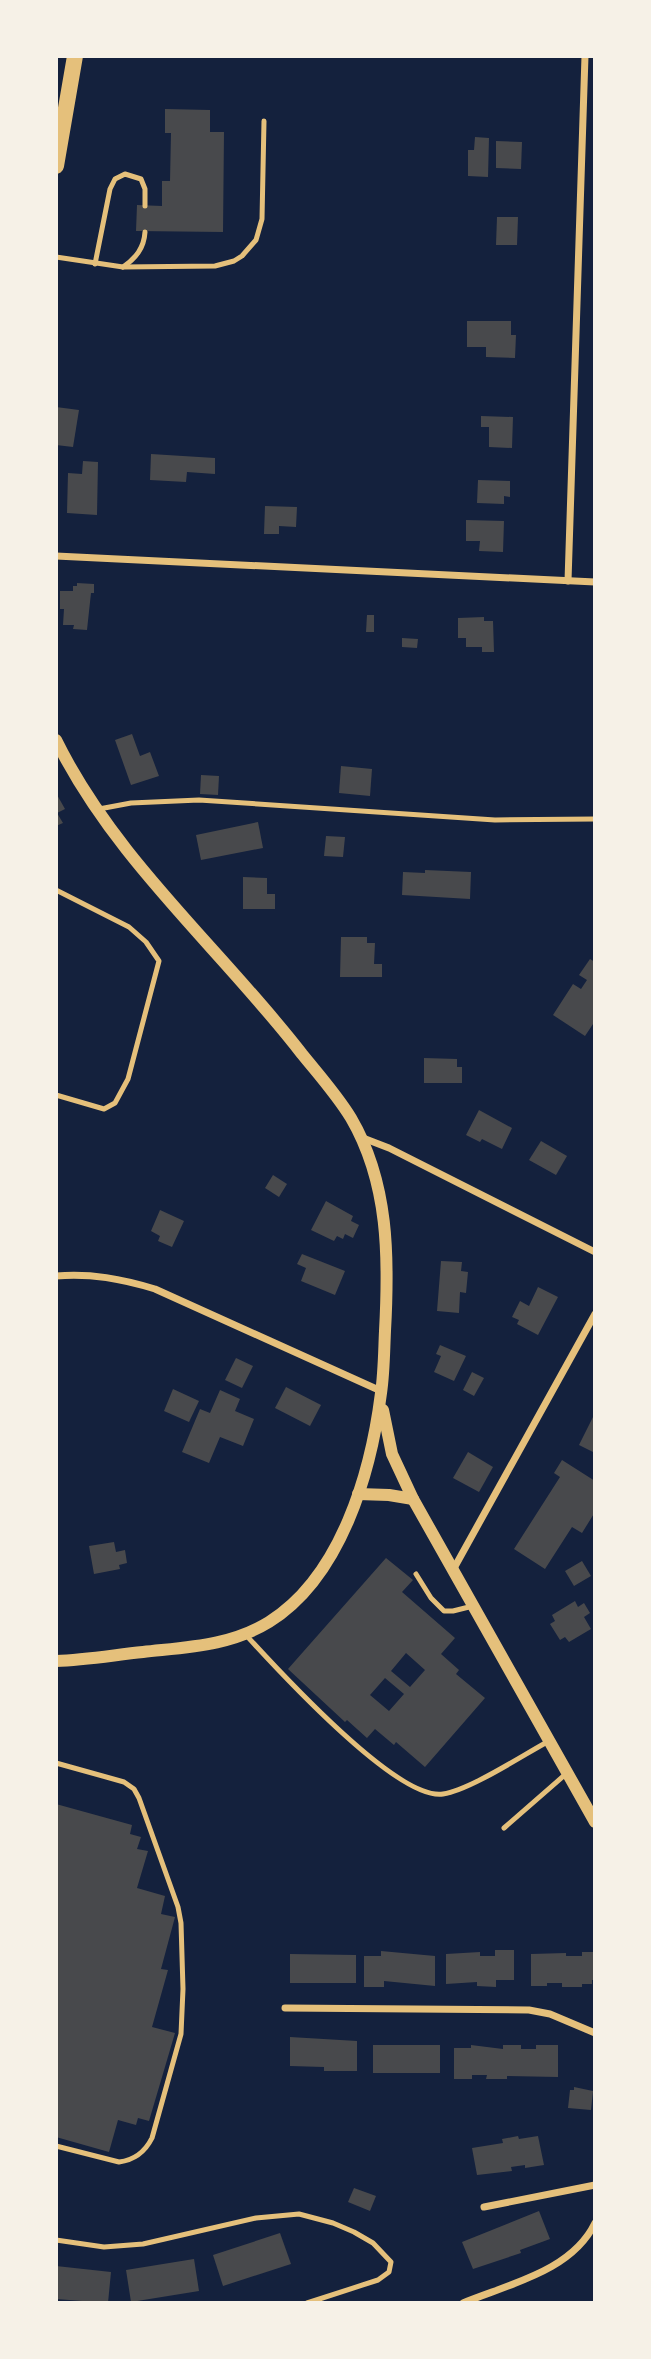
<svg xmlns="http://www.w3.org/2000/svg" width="651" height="2359" font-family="Signika,sans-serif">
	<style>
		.building { fill: #48494c; fill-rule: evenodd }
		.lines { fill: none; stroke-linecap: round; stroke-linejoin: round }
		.service { stroke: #e5c07b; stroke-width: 5 }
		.minor { stroke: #e5c07b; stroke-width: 7 }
		.tertiary { stroke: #e5c07b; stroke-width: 12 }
		.primary { stroke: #e5c07b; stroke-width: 16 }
	</style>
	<rect width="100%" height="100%" fill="#14213d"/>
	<!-- building -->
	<g class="building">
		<path d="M165,109L210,110V132H224L223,232L136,231L137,205L162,206V181H170L171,133H165Z"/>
		<path d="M475,137L489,138L488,177L468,176V150H474Z"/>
		<path d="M496,141L522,142L521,169L496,168Z"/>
		<path d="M497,217H518L517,245H496Z"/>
		<path d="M467,321H511V335H516L515,358L486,357V347H467Z"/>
		<path d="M56,407L79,410L73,447L56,445Z"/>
		<path d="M481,416L513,417L512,448L489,447V427H481Z"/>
		<path d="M151,454L215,458V474L187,472L186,482L150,480Z"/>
		<path d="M83,461L98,462L97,515L67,513L68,473L82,474Z"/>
		<path d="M478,480L510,481V497L504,496V504L477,503Z"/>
		<path d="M265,506L297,507L296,527L279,526V534H264Z"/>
		<path d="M466,520L504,521L503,552L479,551L480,541H466Z"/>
		<path d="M77,583L94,584V593H91L87,630L73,629L74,625H63L64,609H60V591H73V586H77Z"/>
		<path d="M367,615H374V632H366Z"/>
		<path d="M484,617V621H493L494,652H482V647H466V638H458V618Z"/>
		<path d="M402,638L418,639L417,648L402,647Z"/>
		<path d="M132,734L140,756L150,752L159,776L131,785L115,740Z"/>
		<path d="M341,766L372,769L370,796L339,793Z"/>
		<path d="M201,775L219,776L218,795L200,794Z"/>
		<path d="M56,793L65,809L57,813L63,823L56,826Z"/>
		<path d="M258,822L263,848L201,860L196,835Z"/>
		<path d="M326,836L345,837L343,857L324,856Z"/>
		<path d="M425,870L471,872L470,899L402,895L403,872L425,873Z"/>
		<path d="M243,877L267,878V894H275V909H243Z"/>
		<path d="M341,937H367V943H375L374,964H382V977H340Z"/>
		<path d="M590,959L595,962V1021L585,1036L553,1015L573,984L581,989L587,980L579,975Z"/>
		<path d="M424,1058L457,1059V1067H462V1083H424Z"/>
		<path d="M479,1110L512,1128L502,1149L482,1139L480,1142L466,1135Z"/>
		<path d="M541,1141L567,1156L556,1175L529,1160Z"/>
		<path d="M273,1175L287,1184L279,1197L265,1188Z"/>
		<path d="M326,1201L353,1216L351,1221L359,1225L353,1238L345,1234L343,1239L337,1236L334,1241L311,1230Z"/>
		<path d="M160,1210L184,1221L172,1247L158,1241L160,1236L151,1231Z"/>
		<path d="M302,1254L345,1271L335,1295L301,1281L306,1268L297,1264Z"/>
		<path d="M441,1261L462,1262L461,1271L468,1272L466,1293L460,1292L459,1313L437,1311Z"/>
		<path d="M538,1287L558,1297L538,1335L517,1324L519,1320L512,1317L520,1301L529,1306Z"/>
		<path d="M440,1345L466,1356L454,1381L434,1372L441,1356L436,1354Z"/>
		<path d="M236,1358L253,1366L242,1388L225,1380Z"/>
		<path d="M472,1372L484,1378L474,1396L463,1390Z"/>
		<path d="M286,1387L321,1405L310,1426L275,1408Z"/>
		<path d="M173,1389L199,1401L189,1422L164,1411Z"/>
		<path d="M220,1390L240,1399L235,1411L254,1419L243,1446L220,1437L209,1463L182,1452L200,1409L210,1413Z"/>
		<path d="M595,1413V1453L579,1445Z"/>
		<path d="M468,1452L493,1467L479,1492L453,1478Z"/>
		<path d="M562,1460L595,1481V1512L582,1533L572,1527L545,1569L514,1549L560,1477L554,1473Z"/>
		<path d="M114,1542L116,1552L125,1550L127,1563L119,1565L120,1569L94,1574L89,1546Z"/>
		<path d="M386,1558L413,1580L402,1592L455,1638L441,1654L459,1670L456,1674L485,1698L425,1767L396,1742L394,1745L375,1729L367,1738L347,1720L345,1722L288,1669ZM406,1653L425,1670L410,1687L391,1671ZM385,1678L404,1694L389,1711L370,1695Z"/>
		<path d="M582,1561L591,1576L574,1586L565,1571Z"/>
		<path d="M575,1601L578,1607L584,1603L590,1613L584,1617L591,1629L569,1642L565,1637L560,1640L550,1624L555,1621L552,1615Z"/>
		<path d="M56,1804L132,1825L130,1834L141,1837L137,1849L148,1851L137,1888L165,1896L161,1914L175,1917L161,1969L168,1970L152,2027L175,2033L149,2121L138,2118L136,2125L118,2120L109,2152L56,2137Z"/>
		<path d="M495,1950H514V1980H496V1987L477,1986V1982L446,1984V1954L480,1952V1956H495Z"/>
		<path d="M381,1951L435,1956V1986L384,1981V1987H364V1956H381Z"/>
		<path d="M582,1952H595V1980H592V1984H582V1987H562V1983H547V1986H531V1954L566,1953V1956H582Z"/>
		<path d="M290,1954L356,1955V1983H290Z"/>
		<path d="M290,2037L357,2041V2071H324V2067L290,2066Z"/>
		<rect x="373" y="2045" width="67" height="28"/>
		<path d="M471,2045L503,2049V2045H521V2049H536V2045H558V2077L507,2076V2079H486L487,2075H472V2079H454V2048H471Z"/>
		<path d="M574,2087L593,2091L591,2110L568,2108L570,2090H574Z"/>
		<path d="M518,2136L519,2139L538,2136L544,2165L525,2168V2165L511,2167L512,2171L477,2175L472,2148L503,2143L502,2139Z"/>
		<path d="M354,2188L376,2196L370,2211L348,2202Z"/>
		<path d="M539,2211L550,2239L520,2250L521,2253L473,2269L462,2242Z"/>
		<path d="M280,2233L291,2264L223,2286L213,2255Z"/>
		<path d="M194,2259L199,2291L131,2302L126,2270Z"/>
		<path d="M56,2266L111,2272L108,2303L56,2299Z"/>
	</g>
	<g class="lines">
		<!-- service -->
		<g class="service">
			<path d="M56,257L123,267L215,266L234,261L242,256L256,240L262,219L264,121"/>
			<path d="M95,264L110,189L115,179L125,174L141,179L145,189V206"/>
			<path d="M123,267C136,258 144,248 145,232"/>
			<path d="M99,809L131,803L199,800L495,820L595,819"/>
			<path d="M56,890L129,927L146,942L159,961L128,1079L115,1103L104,1109L56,1095"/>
			<path d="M416,1574L431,1598L444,1611H453L473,1606"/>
			<path d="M245,1634C277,1669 397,1801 443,1794C470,1790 523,1755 549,1741"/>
			<path d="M56,1763L124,1782L134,1789L139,1798L178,1907L181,1923L183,1989L181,2034L152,2138C145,2152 135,2160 119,2162L56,2146"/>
			<path d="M504,1828L567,1773"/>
			<path d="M56,2240L104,2247L143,2244L256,2218L299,2214L333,2223L354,2232L373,2243L391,2262L389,2272L378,2280L307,2303"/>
		</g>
		<!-- minor -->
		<g class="minor">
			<path d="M56,556L595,582"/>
			<path d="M568,581L585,56"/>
			<path d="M363,1138L389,1148L595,1252"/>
			<path d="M56,1276C91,1273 122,1279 155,1289L381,1391"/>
			<path d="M453,1570L595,1314"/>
			<path d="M285,2008L529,2010L550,2014L595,2033"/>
			<path d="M484,2207L595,2185"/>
			<path d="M463,2303C509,2284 572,2271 595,2223"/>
		</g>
		<!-- tertiary -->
		<g class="tertiary">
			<path d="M56,740C115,860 221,949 302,1054C319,1075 337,1095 351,1118C389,1183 389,1258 385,1331C384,1352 384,1373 381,1393C371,1473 341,1577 269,1622C230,1646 187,1647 143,1652C114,1655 85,1660 56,1661"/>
			<path d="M383,1410L392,1454L413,1499L595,1822"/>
			<path d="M358,1494L389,1495L413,1499"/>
		</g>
		<!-- primary -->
		<path class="primary" d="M56,166L75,56"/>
	</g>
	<!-- border -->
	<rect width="651" height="2359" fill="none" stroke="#f6f1e7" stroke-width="116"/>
</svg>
